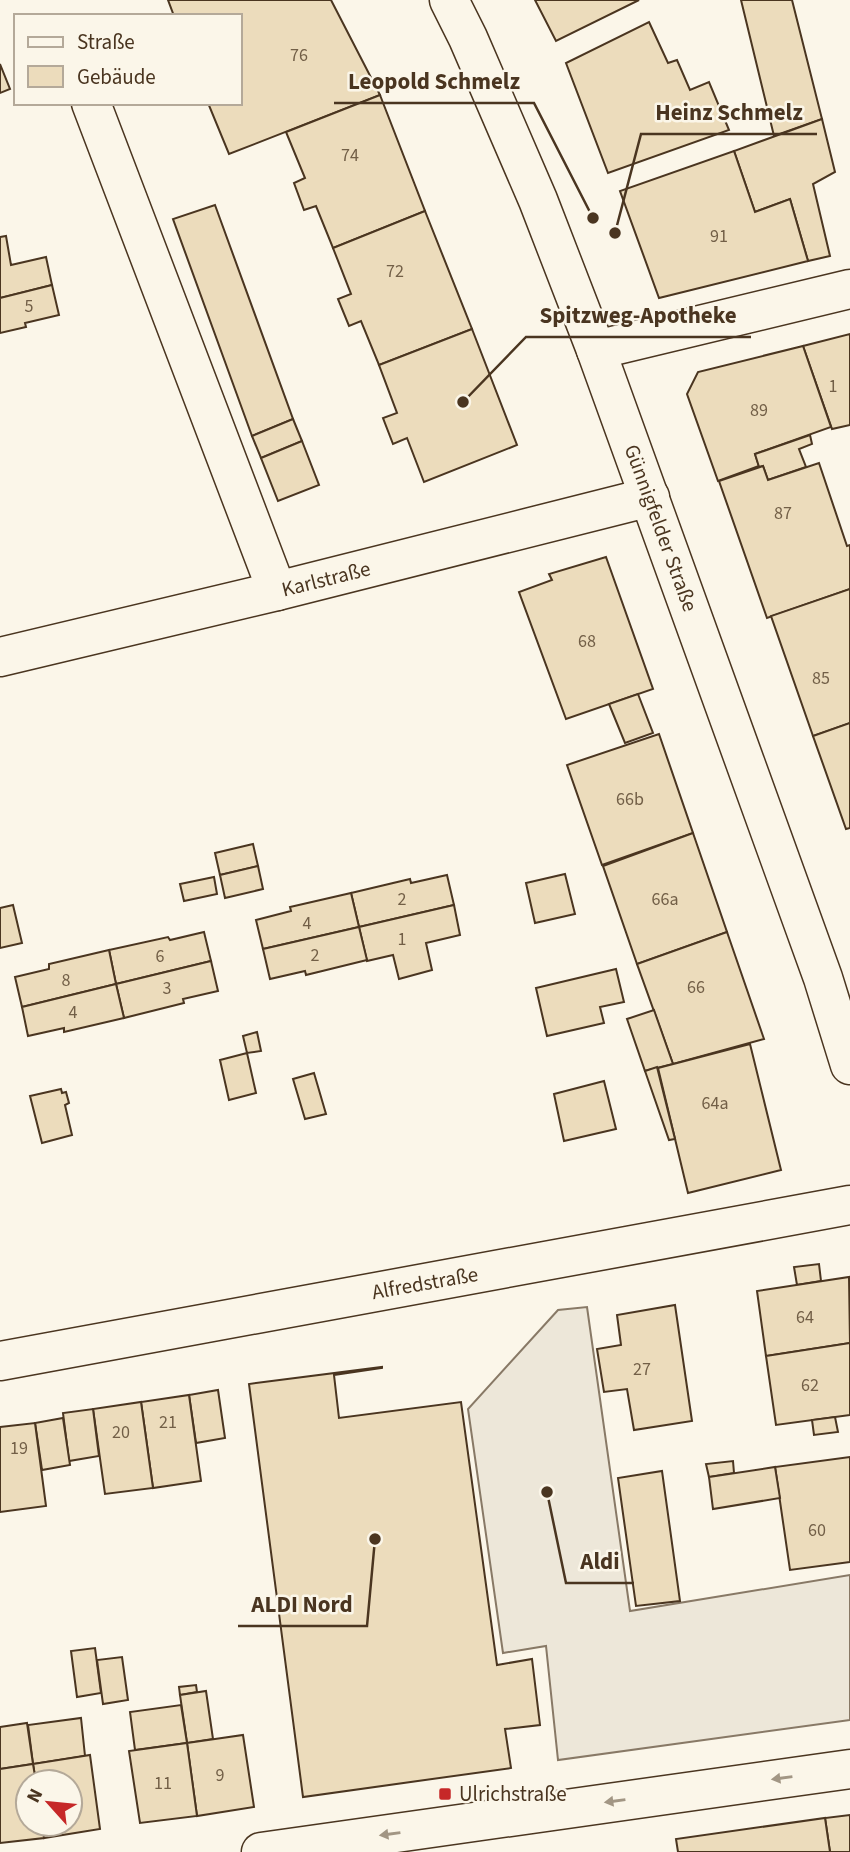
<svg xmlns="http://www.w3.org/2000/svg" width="850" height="1852" font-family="'Source Sans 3',sans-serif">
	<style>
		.parking { fill: #ede7d9; stroke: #887966; stroke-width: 2 }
		.building { fill: #ecdcbc; stroke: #4a3520; stroke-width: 2 }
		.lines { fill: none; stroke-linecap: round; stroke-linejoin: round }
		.minor-casing { stroke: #4a3520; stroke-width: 41 }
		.minor { stroke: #fbf6e9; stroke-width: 38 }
		.oneway { fill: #a29684 }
		.poi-dot { fill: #c62828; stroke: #fbf6e9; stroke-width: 2.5 }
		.labels { text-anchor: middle; stroke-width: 5; stroke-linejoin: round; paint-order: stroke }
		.number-label { font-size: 18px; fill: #725f47 }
		.street-label { font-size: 21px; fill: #4a3520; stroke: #fbf6e9 }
		.poi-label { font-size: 21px; fill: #4a3520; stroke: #fbf6e9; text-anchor: start }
		.leader { fill: none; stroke: #4a3520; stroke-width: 2.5 }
		.callout-dot { fill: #4a3520; stroke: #fbf6e9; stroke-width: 2.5 }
		.callout-label { font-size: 23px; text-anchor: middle; font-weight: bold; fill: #4a3520; stroke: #fbf6e9; stroke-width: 5; stroke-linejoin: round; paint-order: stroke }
	</style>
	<rect width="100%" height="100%" fill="#fbf6e9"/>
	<!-- parking -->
	<path class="parking" d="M587,1307L630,1611L850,1575V1720L558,1760L546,1646L503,1653L468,1409L558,1310Z"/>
	<!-- building -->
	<g class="building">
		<path d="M168,0H331L380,95L229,154L208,103H240V16H174Z"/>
		<path d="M535,0H639L556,41Z"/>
		<path d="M741,0H792L822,119L774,136Z"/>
		<path d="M649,22L668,63L677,60L690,90L709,82L729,130L608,173L566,63Z"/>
		<path d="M0,64L10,89L0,93Z"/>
		<path d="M380,95L425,211L333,248L316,206L304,210L294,183L305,178L286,132Z"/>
		<path d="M822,119L835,172L813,184L830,256L808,261L790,199L755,212L734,151Z"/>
		<path d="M734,151L755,212L790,199L808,261L659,298L620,191Z"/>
		<path d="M215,205L293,419L252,436L173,219Z"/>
		<path d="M425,211L472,329L379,365L361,321L349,326L338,299L351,294L333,248Z"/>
		<path d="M6,236L11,265L46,257L52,285L0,298V237Z"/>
		<path d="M52,285L59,315L25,323L26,327L0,333V298Z"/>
		<path d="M472,329L517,445L424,482L407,438L393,444L383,418L397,413L379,365Z"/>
		<path d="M850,334V425L832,429L803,346Z"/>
		<path d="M803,346L831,427L755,454L759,466L718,481L687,394L698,372Z"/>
		<path d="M293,419L302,441L261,458L252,436Z"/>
		<path d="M810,435L812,444L799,449L806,467L768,480L763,466L759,467L755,454Z"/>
		<path d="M302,441L319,485L278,501L261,458Z"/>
		<path d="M819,463L847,546L850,545V589L767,618L719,481L763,466L768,480Z"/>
		<path d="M606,557L653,689L566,719L519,592L552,580L549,574Z"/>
		<path d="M850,589V723L813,736L771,616Z"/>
		<path d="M638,694L653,733L625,743L609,704Z"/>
		<path d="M850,723V828L846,829L813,736Z"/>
		<path d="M659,734L693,833L602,865L567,765Z"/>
		<path d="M693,833L727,932L637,964L603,866Z"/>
		<path d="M253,844L258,866L220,875L215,853Z"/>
		<path d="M258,866L263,889L225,898L220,875Z"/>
		<path d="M565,874L575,914L535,923L526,883Z"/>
		<path d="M447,875L454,905L359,927L351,893L410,879L411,883Z"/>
		<path d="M214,877L217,894L184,901L180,884Z"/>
		<path d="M351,893L359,927L263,949L256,920L291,911L290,907Z"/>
		<path d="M13,905L22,943L0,948V908Z"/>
		<path d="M454,905L460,935L426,943L432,970L399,979L393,955L367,961L359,927Z"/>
		<path d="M359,927L367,960L306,975L305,971L270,979L263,949Z"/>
		<path d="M204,932L211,961L116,984L109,950L168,937L170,940Z"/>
		<path d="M727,932L764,1039L673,1064L637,964Z"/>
		<path d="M109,950L116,984L22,1007L15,977L49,969V964Z"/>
		<path d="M211,961L218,991L183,999L184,1003L124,1018L116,984Z"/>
		<path d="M616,969L624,1002L600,1007L604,1023L547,1036L536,988Z"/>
		<path d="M116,984L124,1018L64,1032V1028L28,1036L22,1007Z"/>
		<path d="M654,1010L673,1064L645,1071L627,1019Z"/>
		<path d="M257,1032L261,1051L247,1053L243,1036Z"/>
		<path d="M750,1044L781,1170L688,1193L658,1068Z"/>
		<path d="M247,1053L256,1093L229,1100L220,1060Z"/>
		<path d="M657,1067L675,1139L669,1140L645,1071Z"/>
		<path d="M314,1073L326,1114L305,1119L293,1079Z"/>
		<path d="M604,1081L616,1129L564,1141L554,1094Z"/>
		<path d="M61,1089L62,1093L66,1092L69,1103L65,1105L72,1135L42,1143L30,1096Z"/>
		<path d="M819,1264L821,1281L797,1285L794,1267Z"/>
		<path d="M849,1277L850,1343L766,1356L757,1291Z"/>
		<path d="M675,1305L692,1421L634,1430L627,1389L604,1392L597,1349L621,1345L617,1315Z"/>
		<path d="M850,1343V1415L776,1425L766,1356Z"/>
		<path d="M382,1367V1368L334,1375L339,1418L461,1402L497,1665L532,1659L540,1725L505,1729L511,1768L303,1797L249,1384Z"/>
		<path d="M218,1390L225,1438L196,1443L189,1395Z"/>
		<path d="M189,1395L201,1481L153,1488L141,1402Z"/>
		<path d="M141,1402L153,1488L105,1494L93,1409Z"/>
		<path d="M93,1409L99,1456L69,1461L63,1413Z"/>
		<path d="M835,1417L838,1432L814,1435L812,1420Z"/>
		<path d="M63,1418L70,1465L42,1470L35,1423Z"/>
		<path d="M35,1423L46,1506L0,1512V1427Z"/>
		<path d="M850,1457V1562L790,1570L775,1467Z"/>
		<path d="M733,1461L734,1473L709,1477L706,1464Z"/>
		<path d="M775,1467L780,1498L713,1509L709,1477Z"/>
		<path d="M662,1471L680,1601L636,1606L618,1478Z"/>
		<path d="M95,1648L101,1693L77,1697L71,1651Z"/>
		<path d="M122,1657L128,1700L103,1704L97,1660Z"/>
		<path d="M196,1685L197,1692L180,1695L179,1687Z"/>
		<path d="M206,1691L213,1739L187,1743L180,1695Z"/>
		<path d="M181,1705L187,1743L135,1750L130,1712Z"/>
		<path d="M81,1718L85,1756L33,1764L28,1725Z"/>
		<path d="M27,1723L33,1764L0,1769V1727Z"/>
		<path d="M243,1735L254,1807L197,1816L187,1743Z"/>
		<path d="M187,1743L197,1816L140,1823L129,1751Z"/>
		<path d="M90,1755L100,1829L44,1838L42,1824H70V1782H36L33,1764Z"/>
		<path d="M33,1764L36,1782H28V1824H42L44,1838L0,1843V1769Z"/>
		<path d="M850,1815V1852H830L825,1818Z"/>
		<path d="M825,1818L830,1852H678L676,1839Z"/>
	</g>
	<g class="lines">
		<defs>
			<g id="minor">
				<path d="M449,0L468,38L538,200L596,350L823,978L850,1065"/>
				<path d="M91,103L277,591"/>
				<path d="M596,350L850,289"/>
				<path d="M0,657L277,591L650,497"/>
				<path d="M0,1361L850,1205"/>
				<path d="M261,1852L850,1769"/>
			</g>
		</defs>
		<!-- minor casing -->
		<use href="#minor" class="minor-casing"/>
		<!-- minor -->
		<use href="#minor" class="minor"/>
	</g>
	<!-- one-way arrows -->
	<defs><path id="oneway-solid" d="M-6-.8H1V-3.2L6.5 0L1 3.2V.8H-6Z" transform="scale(1.75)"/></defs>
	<g class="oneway">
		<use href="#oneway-solid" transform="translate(782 1778) rotate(172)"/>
		<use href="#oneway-solid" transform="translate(615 1801) rotate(172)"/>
		<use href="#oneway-solid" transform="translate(390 1834) rotate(172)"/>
	</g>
	<!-- markers -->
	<rect class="poi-dot" x="438" y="1787" width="14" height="14" rx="3.5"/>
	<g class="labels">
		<!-- number labels -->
		<g class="number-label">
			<text x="299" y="61">76</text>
			<text x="350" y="161">74</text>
			<text x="719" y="242">91</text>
			<text x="395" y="277">72</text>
			<text x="29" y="312">5</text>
			<text x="833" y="392">1</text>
			<text x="759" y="416">89</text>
			<text x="783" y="519">87</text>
			<text x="587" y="647">68</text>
			<text x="821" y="684">85</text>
			<text x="630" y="805">66b</text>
			<text x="402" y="905">2</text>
			<text x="665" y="905">66a</text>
			<text x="307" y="929">4</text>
			<text x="402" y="945">1</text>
			<text x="315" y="961">2</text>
			<text x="160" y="962">6</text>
			<text x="66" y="986">8</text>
			<text x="696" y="993">66</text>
			<text x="167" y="994">3</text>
			<text x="73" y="1018">4</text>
			<text x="715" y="1109">64a</text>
			<text x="805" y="1323">64</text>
			<text x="642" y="1375">27</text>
			<text x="810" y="1391">62</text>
			<text x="168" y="1428">21</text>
			<text x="121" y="1438">20</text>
			<text x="19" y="1454">19</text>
			<text x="817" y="1536">60</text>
			<text x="220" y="1781">9</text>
			<text x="163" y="1789">11</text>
		</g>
		<!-- street labels -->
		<g class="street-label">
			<text transform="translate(661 528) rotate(70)" y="7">Günnigfelder Straße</text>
			<text transform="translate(326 579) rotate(-14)" y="7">Karlstraße</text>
			<text transform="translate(425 1283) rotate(-10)" y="7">Alfredstraße</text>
		</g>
		<!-- poi labels -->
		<g class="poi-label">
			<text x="459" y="1801">Ulrichstraße</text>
		</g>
	</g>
	<!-- callouts -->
	<path class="leader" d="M593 218L534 103H334M615 233L641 134H817M463 402L526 337H751M547 1492L566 1583H634M375 1539L367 1626H238"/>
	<g class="callout-dot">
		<circle cx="593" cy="218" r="7"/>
		<circle cx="615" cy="233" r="7"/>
		<circle cx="463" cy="402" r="7"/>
		<circle cx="547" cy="1492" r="7"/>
		<circle cx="375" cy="1539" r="7"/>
	</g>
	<g class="callout-label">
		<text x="434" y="89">Leopold Schmelz</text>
		<text x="729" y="120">Heinz Schmelz</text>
		<text x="638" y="323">Spitzweg-Apotheke</text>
		<text x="600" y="1569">Aldi</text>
		<text x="302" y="1612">ALDI Nord</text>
	</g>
	<!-- legend -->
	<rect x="14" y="14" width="228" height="91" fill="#fbf6e9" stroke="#b4a999" stroke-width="2"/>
	<rect x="28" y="37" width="35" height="10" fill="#fbf6e9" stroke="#b4a999" stroke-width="2"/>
	<text x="77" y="49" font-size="21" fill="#4a3520">Straße</text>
	<rect x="28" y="66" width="35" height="21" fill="#ecdcbc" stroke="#b4a999" stroke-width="2"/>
	<text x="77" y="84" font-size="21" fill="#4a3520">Gebäude</text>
	<!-- north arrow -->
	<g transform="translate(49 1803) rotate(297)"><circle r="33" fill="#fbf6e9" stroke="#b4a999" stroke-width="2"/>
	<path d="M0-5L12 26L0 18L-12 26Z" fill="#c62828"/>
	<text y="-10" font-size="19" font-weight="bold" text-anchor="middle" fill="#4a3520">N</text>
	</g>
</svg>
